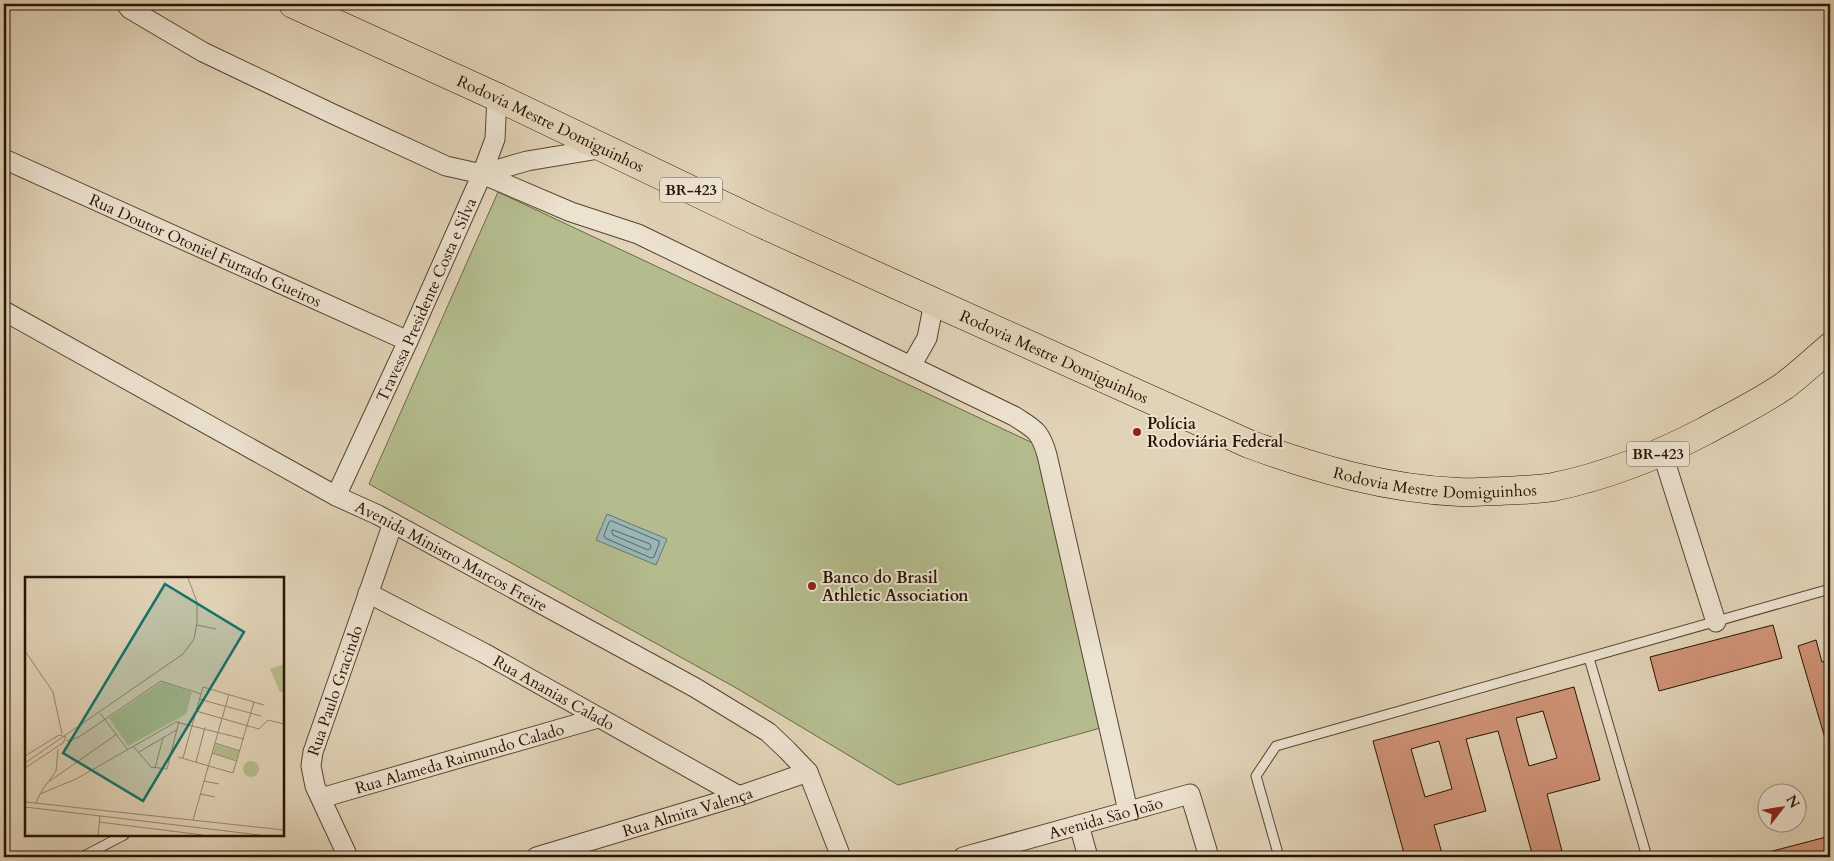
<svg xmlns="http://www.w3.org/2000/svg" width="1834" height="861" font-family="Cardo,serif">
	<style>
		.green { fill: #b4bc8d; stroke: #6e6848 }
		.water { fill: #98b6b8; stroke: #6b756f }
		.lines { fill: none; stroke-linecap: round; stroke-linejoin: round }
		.shore { stroke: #60655d; stroke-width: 1 }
		.building { fill: #d09377; stroke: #271402; fill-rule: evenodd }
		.lane-casing { stroke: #56442f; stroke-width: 11 }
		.street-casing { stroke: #56442f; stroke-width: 21 }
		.primary-casing { stroke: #271402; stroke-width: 29 }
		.lane { stroke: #ece2d0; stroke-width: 9 }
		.street { stroke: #ece2d0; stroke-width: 19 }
		.primary { stroke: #e1d3b7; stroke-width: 28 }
		.poi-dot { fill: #8f2418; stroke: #ece2d0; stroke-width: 2 }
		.labels { text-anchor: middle; stroke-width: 4; stroke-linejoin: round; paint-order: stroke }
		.shield { fill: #ece2d0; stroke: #625240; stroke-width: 1 }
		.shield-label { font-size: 15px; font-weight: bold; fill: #271402 }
		.street-label { font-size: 16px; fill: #271402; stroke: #ece2d0 }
		.poi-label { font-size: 16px; font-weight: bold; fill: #271402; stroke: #ece2d0; text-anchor: start }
		.inset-road { fill: none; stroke: #97876f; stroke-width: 1 }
		.view { fill: #0f766e; fill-opacity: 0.15; stroke: #0f766e; stroke-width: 2.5 }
		.inset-edge { fill: none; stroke: #271402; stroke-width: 2.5 }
	</style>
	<rect width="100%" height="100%" fill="#e1d3b7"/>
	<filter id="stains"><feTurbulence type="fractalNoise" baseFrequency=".004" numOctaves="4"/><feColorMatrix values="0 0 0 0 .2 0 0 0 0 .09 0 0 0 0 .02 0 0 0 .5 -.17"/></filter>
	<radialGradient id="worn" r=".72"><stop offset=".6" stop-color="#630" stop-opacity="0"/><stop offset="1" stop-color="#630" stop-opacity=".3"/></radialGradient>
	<!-- green -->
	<path class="green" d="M498,192L1035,444L1104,727L898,785L738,689L369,484Z"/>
	<!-- water -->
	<path class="water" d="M607,514L667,539L656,565L596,540Z"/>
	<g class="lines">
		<!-- shore -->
		<g class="shore">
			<path d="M612,521L659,541V544L654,557L651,558L605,538L604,535L609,522Z"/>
			<path d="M613,530L650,544L651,548L648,550L613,535L612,532Z"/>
		</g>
	</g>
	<!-- building -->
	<g class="building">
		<path d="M1773,625L1782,658L1659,691L1650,657Z"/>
		<path d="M1816,640L1822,662L1830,659V744L1827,745L1798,646Z"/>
		<path d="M1574,687L1600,780L1547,794L1563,855L1557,857H1533L1498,731L1466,739L1486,811L1434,825L1443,857H1405L1373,741ZM1543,711L1557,758L1529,766L1516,718ZM1439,741L1452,789L1425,797L1411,749Z"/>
		<path d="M1830,836V857H1766L1765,853Z"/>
	</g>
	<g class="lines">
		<defs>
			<g id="lane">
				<path d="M1589,658L1647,857"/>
				<path d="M82,857L124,835"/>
				<path d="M1279,857L1256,776L1276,746L1830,589"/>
			</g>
			<g id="street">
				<path d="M126,4L130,9L203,52L333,114L446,166L482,174L571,212L638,234L1014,416C1034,429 1040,430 1047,455L1128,811"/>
				<path id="s1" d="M4,159L408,341"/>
				<path d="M482,174L527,161L605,148"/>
				<path id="s2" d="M4,311L336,496L378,515L694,687L768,732L787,750L808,772L841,857"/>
				<path d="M911,366L927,338L934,302"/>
				<path d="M1662,452L1716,622"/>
				<path id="s3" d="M336,496L408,341L482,174L495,139L497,97"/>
				<path id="s4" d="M368,593L484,653L739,796"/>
				<path id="s5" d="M321,798L598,718"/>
				<path d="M1079,825L1088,857"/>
				<path id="s6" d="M348,857L315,786L311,766L313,752L393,523"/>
				<path id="s7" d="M536,857L739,796L808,772"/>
				<path id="s8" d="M963,857L1190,794L1209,857"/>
			</g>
			<g id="primary">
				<path id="s9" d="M293,4L497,97L758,222L934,302L1249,444C1317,469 1387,489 1459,492C1472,493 1487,491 1500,491C1518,490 1536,490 1553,487C1607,476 1657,456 1705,431C1732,416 1759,403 1784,386C1800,374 1815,360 1830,347"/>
			</g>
		</defs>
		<!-- lane casing -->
		<use href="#lane" class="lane-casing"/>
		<!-- street casing -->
		<use href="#street" class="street-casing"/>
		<!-- primary casing -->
		<use href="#primary" class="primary-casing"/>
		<!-- lane -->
		<use href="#lane" class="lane"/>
		<!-- street -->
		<use href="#street" class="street"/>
		<!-- primary -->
		<use href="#primary" class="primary"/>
	</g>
	<!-- markers -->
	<g class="poi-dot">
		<circle cx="1137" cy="432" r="5"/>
		<circle cx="812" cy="586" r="5"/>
	</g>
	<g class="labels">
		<!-- shield labels -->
		<g class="shield">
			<rect x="660" y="177.5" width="62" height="25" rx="4"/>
			<rect x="1627" y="441.5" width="62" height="25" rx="4"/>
		</g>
		<g class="shield-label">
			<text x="691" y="195">BR-423</text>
			<text x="1658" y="459">BR-423</text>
		</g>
		<!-- street labels -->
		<g class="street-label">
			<text dy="6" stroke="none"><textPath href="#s9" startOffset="284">Rodovia Mestre Domiguinhos</textPath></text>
			<text dy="6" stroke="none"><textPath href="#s1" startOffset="221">Rua Doutor Otoniel Furtado Gueiros</textPath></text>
			<text dy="6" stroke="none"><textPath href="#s3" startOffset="216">Travessa Presidente Costa e Silva</textPath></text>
			<text dy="6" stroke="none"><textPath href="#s9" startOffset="839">Rodovia Mestre Domiguinhos</textPath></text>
			<text dy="6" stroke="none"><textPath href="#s9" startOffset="1244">Rodovia Mestre Domiguinhos</textPath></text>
			<text dy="6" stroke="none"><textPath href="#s2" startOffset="510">Avenida Ministro Marcos Freire</textPath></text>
			<text dy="6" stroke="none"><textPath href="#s6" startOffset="178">Rua Paulo Gracindo</textPath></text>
			<text dy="6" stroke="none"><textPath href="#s4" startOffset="211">Rua Ananias Calado</textPath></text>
			<text dy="6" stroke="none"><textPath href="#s5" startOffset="144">Rua Alameda Raimundo Calado</textPath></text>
			<text dy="6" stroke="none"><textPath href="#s7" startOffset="158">Rua Almira Valença</textPath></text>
			<text dy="6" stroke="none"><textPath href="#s8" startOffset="148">Avenida São João</textPath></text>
		</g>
		<!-- poi labels -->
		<g class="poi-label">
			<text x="1147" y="429">Polícia<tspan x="1147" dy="18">Rodoviária Federal</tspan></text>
			<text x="822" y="583">Banco do Brasil<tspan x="822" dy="18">Athletic Association</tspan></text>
		</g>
	</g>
	<!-- overview -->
	<g transform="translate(25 577)">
		<rect width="259" height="259" fill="#e1d3b7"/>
		<path d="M259,87V114L255,115L245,92ZM137,105L167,115L161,137L103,169L84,141ZM190,167L214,174L212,183L188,176ZM218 192a8 8 0 1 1 16 0a8 8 0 1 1-16 0Z" fill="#b4bc8d"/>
		<path class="inset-road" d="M172,48L191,52M0,74L28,115L37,157M174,122L236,139M171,134L234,152L243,143L259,147M75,136L103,173M41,164L54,160L136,104L176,117M190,166L215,174M108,169L126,190L142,192L154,144M114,175L153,152M187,176L212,184M0,179L34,158L41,160L38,166L0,191M153,180L208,196L229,125M158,181L178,110L239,128M171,185L180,150M0,186L158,77L169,62L172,45V25L163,1M130,191L138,161M24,204L31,194L33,172M179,204L194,207M15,217L22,206L92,157M175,217L190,220M0,225L259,253M11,226L15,217L51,202L151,145L219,162M0,230L235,258M168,243L204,117M74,245L178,258M73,258L75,239"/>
		<path class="view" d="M140,7L219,55L118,224L38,176Z"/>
		<rect width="259" height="259" class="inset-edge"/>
	</g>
	<!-- margin -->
	<rect width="1834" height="861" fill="none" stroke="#e1d3b7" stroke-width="20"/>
	<rect x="5" y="5" width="1824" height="851" fill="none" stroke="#271402" stroke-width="2.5"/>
	<rect x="10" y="10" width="1814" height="841" fill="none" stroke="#271402"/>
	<!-- north arrow -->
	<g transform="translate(1782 808) rotate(59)"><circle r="24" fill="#ece2d0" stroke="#9d907e"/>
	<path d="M0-4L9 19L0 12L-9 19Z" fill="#8f2418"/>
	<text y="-8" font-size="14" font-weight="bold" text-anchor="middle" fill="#271402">N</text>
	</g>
	<rect width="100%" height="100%" filter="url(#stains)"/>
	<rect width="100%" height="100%" fill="url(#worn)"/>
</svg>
